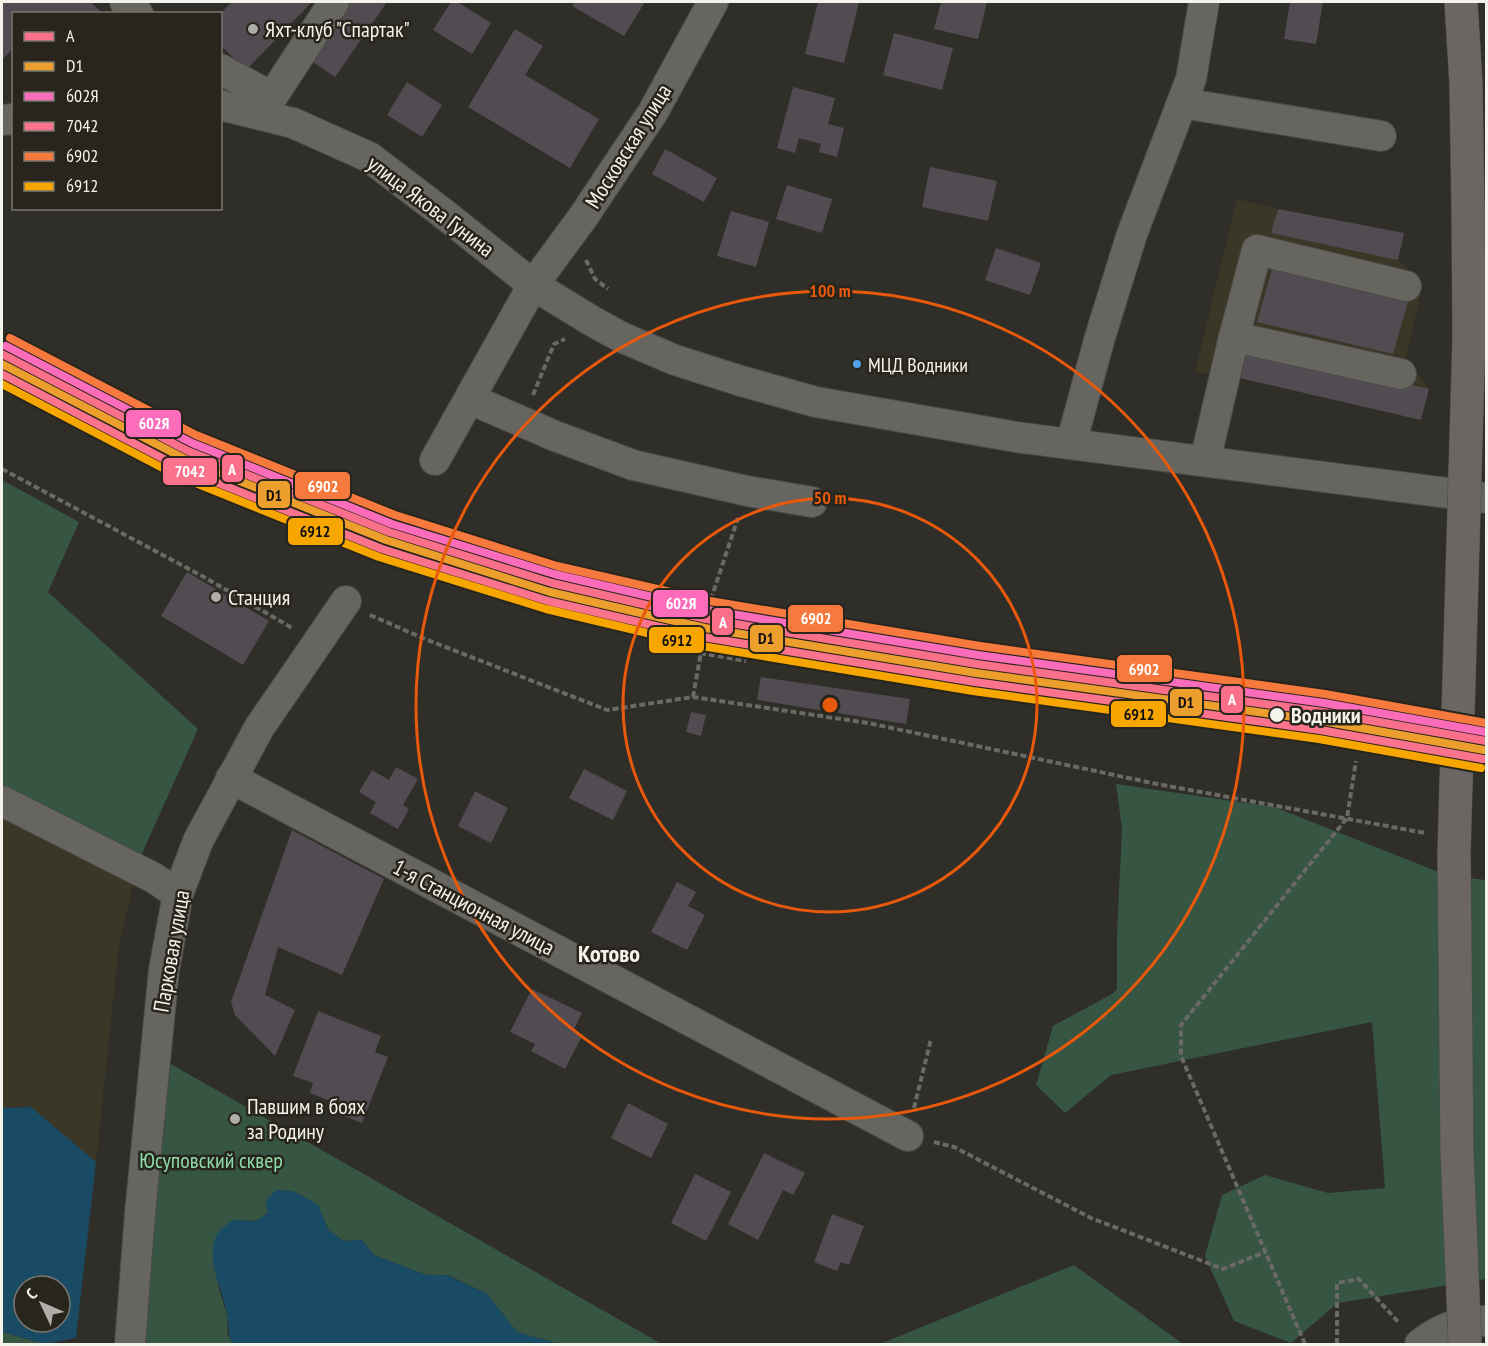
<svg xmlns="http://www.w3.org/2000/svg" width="1488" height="1346" font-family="'PT Sans Narrow',sans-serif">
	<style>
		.built { fill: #3a3727 }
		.green { fill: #365542 }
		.water { fill: #1a4b65; fill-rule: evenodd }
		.building { fill: #514c52 }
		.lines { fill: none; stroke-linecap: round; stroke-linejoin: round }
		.minor-casing { stroke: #4b4a45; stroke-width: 32 }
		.major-casing { stroke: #4b4a45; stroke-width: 34 }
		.path { stroke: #6a6964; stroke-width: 4; stroke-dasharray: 6 3; stroke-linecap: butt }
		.minor { stroke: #666560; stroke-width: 30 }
		.major { stroke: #6b6563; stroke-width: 33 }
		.major-bridge-casing { stroke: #4b4a45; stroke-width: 34; stroke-linecap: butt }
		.major-bridge { stroke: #6b6563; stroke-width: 33 }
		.rail-1-casing { stroke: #28251c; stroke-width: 12 }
		.rail-2-casing { stroke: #28251c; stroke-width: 12 }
		.rail-3-casing { stroke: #28251c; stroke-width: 12 }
		.rail-4-casing { stroke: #28251c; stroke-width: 12 }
		.rail-5-casing { stroke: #28251c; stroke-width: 12 }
		.rail-6-casing { stroke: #28251c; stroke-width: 12 }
		.rail-1 { stroke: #fa708b; stroke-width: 8 }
		.rail-2 { stroke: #ed9f2d; stroke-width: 8 }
		.rail-3 { stroke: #fb6dba; stroke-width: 8 }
		.rail-4 { stroke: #fc738d; stroke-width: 8 }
		.rail-5 { stroke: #f6793e; stroke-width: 8 }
		.rail-6 { stroke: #f7a600; stroke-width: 8 }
		.ring { fill: none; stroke: #e8590c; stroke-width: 3 }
		.poi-dot { fill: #aeada7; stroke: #28251c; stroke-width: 2 }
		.bus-dot { fill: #53a3e8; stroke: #28251c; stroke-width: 2 }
		.stop-dot { fill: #f3f2eb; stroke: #28251c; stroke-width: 2 }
		.labels { text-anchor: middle; stroke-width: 5; stroke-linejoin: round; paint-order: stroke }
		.bus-label { font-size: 20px; fill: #f3f2eb; stroke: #28251c; text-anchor: start }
		.poi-label { font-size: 22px; fill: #f3f2eb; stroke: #28251c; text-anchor: start }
		.street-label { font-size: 22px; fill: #f3f2eb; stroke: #28251c }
		.stop-label { font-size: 22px; font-weight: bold; fill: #f3f2eb; stroke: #28251c; text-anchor: start }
		.park-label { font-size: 22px; fill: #8ddcac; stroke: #28251c }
		.neighbourhood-label { font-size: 24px; font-weight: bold; fill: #f3f2eb; stroke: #28251c }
		.centre { fill: #e8590c; stroke: #28251c; stroke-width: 3 }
		.ring-label { font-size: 18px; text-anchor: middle; font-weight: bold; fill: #e8590c; stroke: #28251c; stroke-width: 5; stroke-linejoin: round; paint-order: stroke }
		.line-badge { stroke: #28251c; stroke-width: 2 }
		.badge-label { font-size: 16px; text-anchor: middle; font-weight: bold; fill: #fff }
		.pale-badge-label { font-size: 16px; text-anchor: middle; font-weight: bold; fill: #111 }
	</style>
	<rect width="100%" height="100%" fill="#2f2e28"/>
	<!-- built -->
	<g class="built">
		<path d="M1237,199L1278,209L1404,233L1398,260L1423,283L1406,358L1429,389L1421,420L1240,378L1195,372Z"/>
		<path d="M2,814L134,881L119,945L96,1162L31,1107L2,1108Z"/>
	</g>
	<!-- green -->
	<g class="green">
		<path d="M2,480L79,522L48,592L198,729L140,858L2,813Z"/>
		<path d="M1116,784L1274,807L1449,876L1486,880V1279L1338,1303L1291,1343L1234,1321L1205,1256L1222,1195L1265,1175L1328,1193L1385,1188L1372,1022L1111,1075L1065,1113L1036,1085L1053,1026L1112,994L1117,989V934L1122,829Z"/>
		<path d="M155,1055L662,1344H559L517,1332L487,1294L448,1275H426L374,1255L362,1240L343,1241L328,1229L318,1205L293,1191L277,1190L267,1201L269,1213L256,1221L233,1220L213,1257L219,1289L228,1318L227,1333L233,1344H130Z"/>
		<path d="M1074,1265L1183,1344H880Z"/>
		<path d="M2,1332L45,1344H2Z"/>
	</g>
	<!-- water -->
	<g class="water">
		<path d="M31,1107L96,1162L76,1338L45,1344L2,1332V1108ZM24,1286H60V1322H24Z"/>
		<path d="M276,1190L293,1191L318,1205L328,1229L343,1241L362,1240L374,1255L426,1275H447L487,1294L517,1332L559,1344H233C227,1333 229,1330 228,1318C224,1292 205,1262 216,1236C219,1230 228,1224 233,1220L256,1221L268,1213L266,1201Z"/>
	</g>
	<!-- building -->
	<g class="building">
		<path d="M2,2H91L103,14H14V47L2,60Z"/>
		<path d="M232,2H312L246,70L220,45V14Z"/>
		<path d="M349,2H387L335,77L310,60Z"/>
		<path d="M451,2H457L491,23L472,54L433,30Z"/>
		<path d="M574,2H645L624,36L572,6Z"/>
		<path d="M818,2H859L844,63L805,54Z"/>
		<path d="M941,2H987L978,39L934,29Z"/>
		<path d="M1290,2H1323L1316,44L1284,39Z"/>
		<path d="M515,29L543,46L525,75L599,119L570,168L468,107Z"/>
		<path d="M894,33L953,48L942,90L883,75Z"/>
		<path d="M407,82L442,105L422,137L387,115Z"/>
		<path d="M793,87L835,98L828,124L844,128L837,157L819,152L821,144L799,138L795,153L777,148Z"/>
		<path d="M665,149L717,178L704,202L652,174Z"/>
		<path d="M930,167L997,181L988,221L922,207Z"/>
		<path d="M787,185L832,199L822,233L776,219Z"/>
		<path d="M1278,209L1404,233L1398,260L1271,233Z"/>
		<path d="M731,211L769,222L756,267L717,256Z"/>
		<path d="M996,248L1041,263L1030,295L985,280Z"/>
		<path d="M1273,266L1409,298L1393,354L1257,322Z"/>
		<path d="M1248,346L1429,389L1421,420L1240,378Z"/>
		<path d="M187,572L269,621L243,665L161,616Z"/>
		<path d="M761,677L910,699L906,724L757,700Z"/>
		<path d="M691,712L706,715L701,736L686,732Z"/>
		<path d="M396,767L418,779L403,805L409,809L398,829L370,813L376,802L359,792L372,770L389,780Z"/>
		<path d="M584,769L627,791L613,820L569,798Z"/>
		<path d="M475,791L508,808L491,843L458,826Z"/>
		<path d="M292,830L384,879L342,975L278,947L265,995L295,1010L275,1056L235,1015L231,1002Z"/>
		<path d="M677,882L696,892L688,906L705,915L687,950L651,932Z"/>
		<path d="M532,989L582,1013L573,1031L582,1036L565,1069L531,1051L535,1044L510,1032Z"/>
		<path d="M318,1011L381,1036L375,1052L388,1057L362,1123L333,1112L336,1103L310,1093L313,1083L293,1076Z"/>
		<path d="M628,1103L668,1124L651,1158L611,1138Z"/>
		<path d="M764,1153L805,1173L793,1195L783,1190L758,1240L728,1224Z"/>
		<path d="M695,1174L731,1192L706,1241L671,1223Z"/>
		<path d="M832,1214L864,1226L849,1265L841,1262L837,1271L814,1262Z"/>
	</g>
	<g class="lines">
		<defs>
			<g id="minor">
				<path d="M125,2L138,14"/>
				<path d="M220,69L272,97L334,2"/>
				<path d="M1182,103L1381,136"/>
				<path d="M220,105L293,123L369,157L444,214L533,285L592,321L621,337L675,360L741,381L816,402L1016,437L1486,498"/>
				<path d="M2,120L14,119"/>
				<path d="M1234,337L1257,250L1406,286"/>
				<path d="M470,399L555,436L633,465L747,491L812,502"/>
				<path d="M1071,444L1100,337L1132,234L1191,79L1204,2"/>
				<path d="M435,460L533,285L583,217L653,112L713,2"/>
				<path d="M1205,461L1234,337L1401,374"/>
				<path d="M231,778L908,1136"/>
				<path d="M2,801L154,878L178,894"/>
				<path d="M130,1344L140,1213L164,970L178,894L198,841L259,728L346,601"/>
				<path d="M1420,1344C1439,1329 1462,1320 1486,1321"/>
			</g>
			<path id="major" d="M1461,2L1466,84L1468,210"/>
		</defs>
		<!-- minor casing -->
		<use href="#minor" class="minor-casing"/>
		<!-- major casing -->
		<use href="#major" class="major-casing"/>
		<!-- path -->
		<g class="path">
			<path d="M586,260L595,279L608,289"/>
			<path d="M533,395L554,344L565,339"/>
			<path d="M2,469L204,577L294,629"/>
			<path d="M710,602L747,610"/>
			<path d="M370,615L425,639L607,710L693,697L868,723L1157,784L1425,833"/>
			<path d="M700,653L746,661"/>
			<path d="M693,697L710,602L738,518"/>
			<path d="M914,1108L931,1039"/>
			<path d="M934,1142L954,1147L1091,1218L1223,1269L1265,1252"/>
			<path d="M1305,1344L1181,1056V1025L1347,818L1356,761"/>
			<path d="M1337,1344V1283L1359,1279L1400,1324"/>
		</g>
		<!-- minor -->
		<use href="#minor" class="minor"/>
		<!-- major -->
		<use href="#major" class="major"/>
		<defs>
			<path id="major-bridge" d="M1465,1344L1457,1152L1454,853L1469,336L1468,210"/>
		</defs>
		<!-- major-bridge casing -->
		<use href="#major-bridge" class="major-bridge-casing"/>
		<!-- major-bridge -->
		<use href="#major-bridge" class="major-bridge"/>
		<defs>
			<path id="rail-1" d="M2,354L188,451L389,532L552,583L706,619L977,664L1323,712L1486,741"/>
			<path id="rail-2" d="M2,364L185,459L386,540L550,592L705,628L976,673L1322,721L1484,750"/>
			<path id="rail-3" d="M6,346L192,443L392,524L554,574L708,610L978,655L1324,703L1486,732"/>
			<path id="rail-4" d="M2,374L181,468L382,549L548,601L703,637L975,682L1320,730L1483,759"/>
			<path id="rail-5" d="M10,338L196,435L395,515L557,566L710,601L980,646L1325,694L1486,723"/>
			<path id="rail-6" d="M2,384L178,476L379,557L546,609L702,646L973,691L1319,739L1481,768"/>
		</defs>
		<!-- rail-1 casing -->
		<use href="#rail-1" class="rail-1-casing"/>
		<!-- rail-2 casing -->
		<use href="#rail-2" class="rail-2-casing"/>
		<!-- rail-3 casing -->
		<use href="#rail-3" class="rail-3-casing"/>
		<!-- rail-4 casing -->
		<use href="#rail-4" class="rail-4-casing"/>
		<!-- rail-5 casing -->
		<use href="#rail-5" class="rail-5-casing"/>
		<!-- rail-6 casing -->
		<use href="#rail-6" class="rail-6-casing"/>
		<!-- rail-1 -->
		<use href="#rail-1" class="rail-1"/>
		<!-- rail-2 -->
		<use href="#rail-2" class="rail-2"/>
		<!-- rail-3 -->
		<use href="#rail-3" class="rail-3"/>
		<!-- rail-4 -->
		<use href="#rail-4" class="rail-4"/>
		<!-- rail-5 -->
		<use href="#rail-5" class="rail-5"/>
		<!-- rail-6 -->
		<use href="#rail-6" class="rail-6"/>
	</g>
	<!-- distance rings -->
	<g class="ring">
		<circle cx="830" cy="705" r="207"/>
		<circle cx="830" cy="705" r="414"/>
	</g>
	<!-- markers -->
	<g class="poi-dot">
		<circle cx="253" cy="29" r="6"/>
		<circle cx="216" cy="597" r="6"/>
		<circle cx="235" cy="1119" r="6"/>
	</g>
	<circle class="bus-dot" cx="857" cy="364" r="5"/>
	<circle class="stop-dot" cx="1277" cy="715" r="8"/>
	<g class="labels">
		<!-- bus labels -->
		<g class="bus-label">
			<text x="868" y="372">МЦД Водники</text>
		</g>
		<!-- poi labels -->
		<g class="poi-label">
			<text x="265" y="37">Яхт-клуб "Спартак"</text>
			<text x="228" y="605">Станция</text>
			<text x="247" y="1114">Павшим в боях<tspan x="247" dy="25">за Родину</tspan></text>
		</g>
		<!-- street labels -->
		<g class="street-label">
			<text transform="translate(628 146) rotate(-58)" y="8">Московская улица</text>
			<text transform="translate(431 206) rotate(37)" y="8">улица Якова Гунина</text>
			<text transform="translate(474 907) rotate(28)" y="8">1-я Станционная улица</text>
			<text transform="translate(171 951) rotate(-80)" y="8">Парковая улица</text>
		</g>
		<!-- stop labels -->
		<g class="stop-label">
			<text x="1291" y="723">Водники</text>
		</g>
		<!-- park labels -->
		<g class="park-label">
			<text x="211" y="1168">Юсуповский сквер</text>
		</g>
		<!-- neighbourhood labels -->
		<g class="neighbourhood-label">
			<text x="609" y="962">Котово</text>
		</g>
	</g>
	<circle cx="830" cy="705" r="9" class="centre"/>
	<g class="ring-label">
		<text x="830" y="297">100 m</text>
		<text x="830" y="504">50 m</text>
	</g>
	<g class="line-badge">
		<rect x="125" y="409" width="57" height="29" rx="6" fill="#fb6dba"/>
		<rect x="221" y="454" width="23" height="29" rx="6" fill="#fa708b"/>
		<rect x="162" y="457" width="56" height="29" rx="6" fill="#fc738d"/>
		<rect x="294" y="471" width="57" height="29" rx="6" fill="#f6793e"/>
		<rect x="257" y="480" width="34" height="29" rx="6" fill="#ed9f2d"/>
		<rect x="287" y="517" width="57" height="29" rx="6" fill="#f7a600"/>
		<rect x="652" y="589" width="57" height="29" rx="6" fill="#fb6dba"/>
		<rect x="787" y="604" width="57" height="29" rx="6" fill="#f6793e"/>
		<rect x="711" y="607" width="23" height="29" rx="6" fill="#fa708b"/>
		<rect x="749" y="624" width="35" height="29" rx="6" fill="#ed9f2d"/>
		<rect x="648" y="626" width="57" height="28" rx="6" fill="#f7a600"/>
		<rect x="1116" y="654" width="57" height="29" rx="6" fill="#f6793e"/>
		<rect x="1220" y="685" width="24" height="29" rx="6" fill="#fa708b"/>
		<rect x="1169" y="688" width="34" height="29" rx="6" fill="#ed9f2d"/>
		<rect x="1110" y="700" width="57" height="28" rx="6" fill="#f7a600"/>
	</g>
	<g class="badge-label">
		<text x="154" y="429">602Я</text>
		<text x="232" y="475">A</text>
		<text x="190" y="477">7042</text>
		<text x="323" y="492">6902</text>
		<text x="681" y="609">602Я</text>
		<text x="816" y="624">6902</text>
		<text x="723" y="628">A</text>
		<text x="1144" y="675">6902</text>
		<text x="1232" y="705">A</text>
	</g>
	<g class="pale-badge-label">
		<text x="274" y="501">D1</text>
		<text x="315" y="537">6912</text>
		<text x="766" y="644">D1</text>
		<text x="677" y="646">6912</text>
		<text x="1186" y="708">D1</text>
		<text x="1139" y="720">6912</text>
	</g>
	<!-- border -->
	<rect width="1488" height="1346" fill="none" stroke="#f3f2eb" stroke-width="6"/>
	<!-- legend -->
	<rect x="12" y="12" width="210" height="198" fill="#28251c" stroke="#79776f" stroke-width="1.5"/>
	<rect x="24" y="32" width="30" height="9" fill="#fa708b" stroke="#79776f" stroke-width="1.5"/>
	<text x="66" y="42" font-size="18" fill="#f3f2eb">A</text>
	<rect x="24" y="62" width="30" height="9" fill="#ed9f2d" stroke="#79776f" stroke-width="1.5"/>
	<text x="66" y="72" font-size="18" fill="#f3f2eb">D1</text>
	<rect x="24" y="92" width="30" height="9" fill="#fb6dba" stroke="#79776f" stroke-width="1.5"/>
	<text x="66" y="102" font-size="18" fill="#f3f2eb">602Я</text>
	<rect x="24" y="122" width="30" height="9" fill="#fc738d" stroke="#79776f" stroke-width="1.5"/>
	<text x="66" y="132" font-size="18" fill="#f3f2eb">7042</text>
	<rect x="24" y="152" width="30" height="9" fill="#f6793e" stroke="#79776f" stroke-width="1.5"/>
	<text x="66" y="162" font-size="18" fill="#f3f2eb">6902</text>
	<rect x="24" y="182" width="30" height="9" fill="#f7a600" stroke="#79776f" stroke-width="1.5"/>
	<text x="66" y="192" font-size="18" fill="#f3f2eb">6912</text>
	<!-- north arrow -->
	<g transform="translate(42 1304) rotate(314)"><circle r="28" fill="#28251c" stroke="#79776f" stroke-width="1.5"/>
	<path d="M0-4.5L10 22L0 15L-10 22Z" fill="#aeada7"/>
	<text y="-9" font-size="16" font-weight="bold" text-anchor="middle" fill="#f3f2eb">С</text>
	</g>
</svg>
